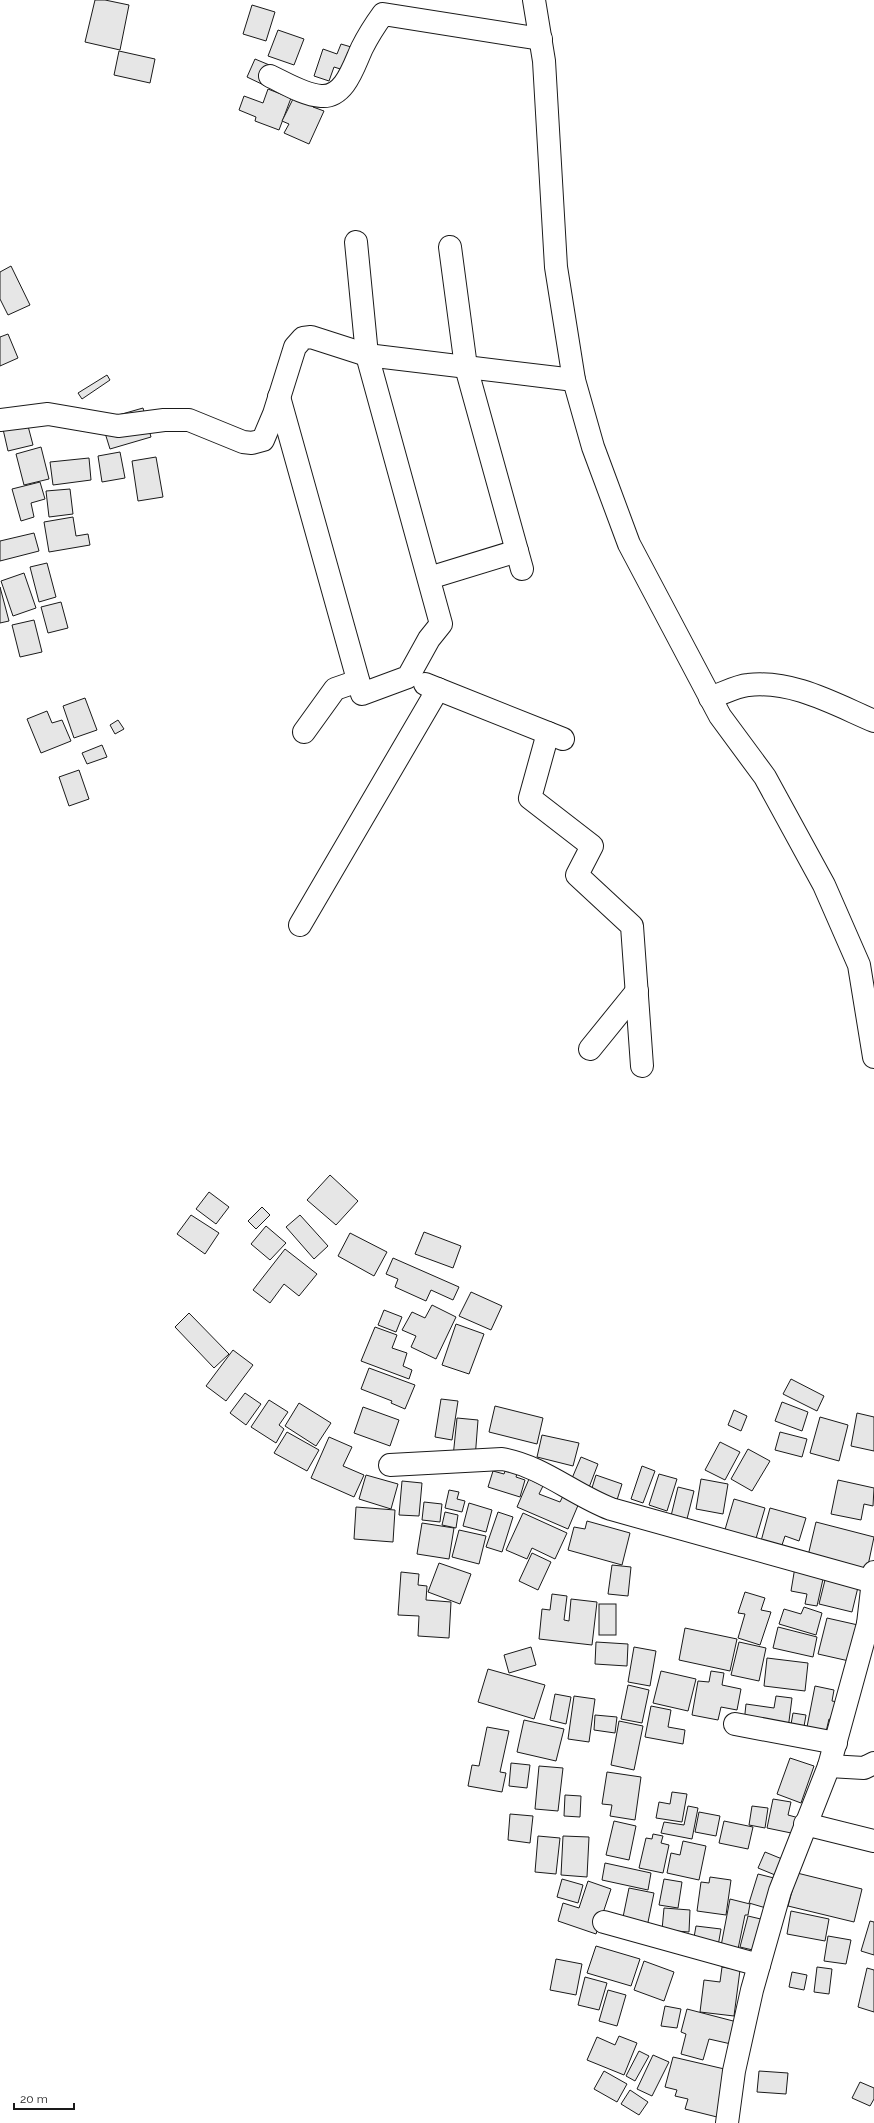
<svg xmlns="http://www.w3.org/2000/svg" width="874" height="2123" font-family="Raleway,sans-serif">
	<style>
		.building { fill: #e6e6e6; stroke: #1a1a1a }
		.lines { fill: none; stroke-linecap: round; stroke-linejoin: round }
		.minor-casing { stroke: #1a1a1a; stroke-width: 24 }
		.minor { stroke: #fff; stroke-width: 22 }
	</style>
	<rect width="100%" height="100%" fill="#fff"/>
	<!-- building -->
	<g class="building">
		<path d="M95,0H105L129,5L120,50L85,42Z"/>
		<path d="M252,5L275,12L266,41L243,34Z"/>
		<path d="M278,30L304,39L294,65L268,56Z"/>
		<path d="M341,44L358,49L350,72L334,67L329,81L314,76L323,49L337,54Z"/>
		<path d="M119,51L155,59L150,83L114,75Z"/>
		<path d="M255,59L279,69L270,88L247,77Z"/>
		<path d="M268,89L291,98L279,130L255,121L256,117L239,110L244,96L263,103Z"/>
		<path d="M296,93L315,102L313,107L324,111L309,144L284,133L289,124L282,121Z"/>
		<path d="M11,266L30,305L8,315L0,299V272Z"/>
		<path d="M8,334L18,358L0,366V337Z"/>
		<path d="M107,375L110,380L82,399L78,393Z"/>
		<path d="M143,408L151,437L110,449L101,420Z"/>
		<path d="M0,416L28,426L33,445L8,451Z"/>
		<path d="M41,447L49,479L24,485L16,454Z"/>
		<path d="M120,452L125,478L102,482L98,456Z"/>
		<path d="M156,457L163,497L138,501L132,461Z"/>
		<path d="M89,458L91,480L53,485L50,462Z"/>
		<path d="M40,482L45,499L31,503L34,517L21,521L12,489Z"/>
		<path d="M70,489L73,514L49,517L46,491Z"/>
		<path d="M73,517L76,536L88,534L90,545L49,552L44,522Z"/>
		<path d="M34,533L39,551L0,561V541Z"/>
		<path d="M47,563L56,597L39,602L30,567Z"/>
		<path d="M24,573L36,608L13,616L1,581Z"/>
		<path d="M0,587L9,621L0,623Z"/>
		<path d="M61,602L68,628L48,633L41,607Z"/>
		<path d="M34,620L42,652L20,657L12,625Z"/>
		<path d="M85,698L97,730L74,738L63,706Z"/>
		<path d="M47,711L52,723L62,720L71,741L41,753L27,719Z"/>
		<path d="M118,720L124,729L115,734L110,725Z"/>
		<path d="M102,745L107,757L87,764L82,753Z"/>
		<path d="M79,770L89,799L69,806L59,777Z"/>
		<path d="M330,1175L358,1201L336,1225L307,1200Z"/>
		<path d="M209,1192L229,1207L216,1224L196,1209Z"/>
		<path d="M262,1207L270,1215L256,1229L248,1221Z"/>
		<path d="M191,1215L219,1233L205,1254L177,1234Z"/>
		<path d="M300,1215L328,1246L314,1259L286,1227Z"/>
		<path d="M266,1226L286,1243L270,1260L251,1244Z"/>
		<path d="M424,1232L461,1246L453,1268L415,1254Z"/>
		<path d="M350,1233L387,1252L374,1276L338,1256Z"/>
		<path d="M285,1249L317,1274L299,1296L284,1284L270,1303L253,1290Z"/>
		<path d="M393,1258L459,1287L453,1300L431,1290L426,1301L395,1287L398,1279L386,1274Z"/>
		<path d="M471,1292L502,1306L491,1330L459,1316Z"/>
		<path d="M432,1305L456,1317L436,1359L411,1347L416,1336L402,1330L412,1312L425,1318Z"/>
		<path d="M384,1310L402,1317L396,1332L378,1325Z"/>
		<path d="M189,1313L229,1354L214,1368L175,1327Z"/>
		<path d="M456,1324L484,1334L469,1374L442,1365Z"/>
		<path d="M375,1327L397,1335L392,1348L407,1353L403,1366L412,1370L409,1379L361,1361Z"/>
		<path d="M233,1350L253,1365L226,1401L206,1386Z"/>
		<path d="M369,1368L415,1385L405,1409L391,1403L392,1401L361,1389Z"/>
		<path d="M791,1379L824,1396L817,1411L783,1394Z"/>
		<path d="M245,1393L261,1404L246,1425L230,1413Z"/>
		<path d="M441,1399L458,1401L452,1440L435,1437Z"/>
		<path d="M269,1400L288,1412L279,1425L284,1429L276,1443L251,1427Z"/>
		<path d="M782,1402L808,1412L802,1431L775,1421Z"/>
		<path d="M299,1403L331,1423L316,1446L285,1426Z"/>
		<path d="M495,1406L543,1418L537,1444L489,1432Z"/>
		<path d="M363,1407L399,1420L390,1446L354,1433Z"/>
		<path d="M734,1410L747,1416L741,1431L728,1425Z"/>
		<path d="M857,1413L874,1417V1451L851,1446Z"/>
		<path d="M820,1417L848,1425L839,1461L810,1453Z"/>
		<path d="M457,1418L478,1420L475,1459L453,1457Z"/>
		<path d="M287,1432L319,1450L307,1471L274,1453Z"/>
		<path d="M780,1432L807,1439L802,1457L775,1450Z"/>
		<path d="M542,1435L579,1443L573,1466L537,1457Z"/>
		<path d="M329,1437L352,1447L343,1466L364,1475L354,1497L311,1478Z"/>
		<path d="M720,1442L740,1452L725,1480L705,1470Z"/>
		<path d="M748,1449L770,1461L752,1491L731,1479Z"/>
		<path d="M581,1457L598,1464L588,1490L570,1483Z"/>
		<path d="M507,1466L518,1470L516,1477L525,1480L520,1497L488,1487L493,1471L504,1474Z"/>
		<path d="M642,1466L655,1471L643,1503L631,1499Z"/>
		<path d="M659,1474L677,1479L667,1511L649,1505Z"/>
		<path d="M366,1475L398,1484L391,1509L359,1499Z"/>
		<path d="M596,1475L622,1484L617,1500L591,1491Z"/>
		<path d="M529,1479L543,1486L539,1494L560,1502L563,1496L579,1503L568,1529L517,1507Z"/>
		<path d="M701,1479L728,1484L723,1514L696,1509Z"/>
		<path d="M838,1480L874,1488L873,1506L864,1504L861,1520L831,1514Z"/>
		<path d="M402,1481L422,1483L419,1516L399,1515Z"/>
		<path d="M678,1487L694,1491L687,1519L671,1516Z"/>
		<path d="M449,1490L459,1492L457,1499L465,1501L462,1512L445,1508Z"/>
		<path d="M734,1499L765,1508L755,1542L724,1533Z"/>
		<path d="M424,1502L442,1504L440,1522L422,1520Z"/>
		<path d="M469,1503L492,1510L486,1532L463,1526Z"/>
		<path d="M356,1507L395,1510L393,1542L354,1539Z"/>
		<path d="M770,1508L806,1518L799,1541L785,1536L780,1551L760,1545Z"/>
		<path d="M445,1512L458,1515L456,1528L442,1525Z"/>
		<path d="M498,1512L513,1517L502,1552L486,1547Z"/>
		<path d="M523,1513L567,1533L555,1559L532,1548L527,1559L506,1550Z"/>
		<path d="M587,1521L630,1533L622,1565L568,1550L574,1527L585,1529Z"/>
		<path d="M816,1522L874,1537L866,1575L807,1560Z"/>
		<path d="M422,1523L454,1528L449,1559L417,1554Z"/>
		<path d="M459,1530L486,1536L479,1564L452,1557Z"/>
		<path d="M532,1553L551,1562L538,1590L519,1581Z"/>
		<path d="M439,1563L471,1574L460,1604L428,1592Z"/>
		<path d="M612,1565L631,1567L628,1596L608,1594Z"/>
		<path d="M795,1567L823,1579L817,1606L805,1604L807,1594L791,1591Z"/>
		<path d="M401,1572L419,1574L418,1585L427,1586L426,1600L451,1602L449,1638L418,1636L419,1616L398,1615Z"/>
		<path d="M826,1576L859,1583L852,1612L819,1604Z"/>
		<path d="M745,1592L765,1598L761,1610L771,1612L760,1645L738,1638L745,1614L738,1613Z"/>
		<path d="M552,1594L567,1596L564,1620L569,1621L571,1599L597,1602L592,1645L539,1639L542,1609L550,1610Z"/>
		<rect x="599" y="1604" width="17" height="31"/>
		<path d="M804,1607L822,1613L816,1635L779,1624L784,1609L801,1614Z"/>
		<path d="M827,1618L858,1625L849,1661L818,1654Z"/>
		<path d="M778,1627L817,1637L813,1657L773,1648Z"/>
		<path d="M685,1628L737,1639L730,1671L679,1660Z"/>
		<path d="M596,1642L628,1644L627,1666L595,1664Z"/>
		<path d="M739,1642L766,1648L759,1681L731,1675Z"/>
		<path d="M531,1647L536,1665L509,1673L504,1655Z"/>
		<path d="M634,1647L656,1651L650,1686L628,1682Z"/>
		<path d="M767,1658L808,1663L805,1691L764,1686Z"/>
		<path d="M488,1669L545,1685L534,1719L478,1702Z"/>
		<path d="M661,1671L696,1679L688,1711L653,1703Z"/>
		<path d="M711,1671L724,1673L722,1685L741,1689L737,1710L721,1707L718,1720L692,1715L698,1681L709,1682Z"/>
		<path d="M628,1685L649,1690L642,1723L621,1719Z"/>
		<path d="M815,1686L834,1690L832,1701L842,1703L839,1721L829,1719L825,1736L806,1732Z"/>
		<path d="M555,1694L571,1697L566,1724L550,1720Z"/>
		<path d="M574,1696L595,1699L589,1742L568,1739Z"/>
		<path d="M776,1696L792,1698L788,1729L744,1723L746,1704L774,1708Z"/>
		<path d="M651,1706L671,1710L668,1727L685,1730L683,1744L645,1737Z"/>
		<path d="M793,1713L806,1715L803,1732L790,1730Z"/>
		<path d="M595,1715L617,1717L615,1733L594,1730Z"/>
		<path d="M524,1720L564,1729L556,1761L517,1752Z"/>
		<path d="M619,1721L643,1726L634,1770L611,1765Z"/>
		<path d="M487,1727L509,1731L500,1772L506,1773L502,1792L468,1786L472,1765L479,1766Z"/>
		<path d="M790,1758L814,1766L801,1803L777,1794Z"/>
		<path d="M511,1763L530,1765L527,1788L509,1786Z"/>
		<path d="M539,1766L563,1768L558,1811L535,1809Z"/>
		<path d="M607,1772L641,1777L635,1820L610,1816L612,1805L602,1804Z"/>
		<path d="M672,1792L687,1794L682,1822L656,1818L659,1802L670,1804Z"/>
		<path d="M565,1795L581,1796L580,1817L564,1816Z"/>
		<path d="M773,1799L791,1802L788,1815L799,1818L796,1834L767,1828Z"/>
		<path d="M688,1806L698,1808L692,1839L661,1833L664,1822L684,1825Z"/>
		<path d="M752,1806L768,1808L765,1828L749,1825Z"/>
		<path d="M699,1812L720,1816L716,1836L695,1832Z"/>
		<path d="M510,1814L533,1816L530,1843L508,1840Z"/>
		<path d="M614,1821L636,1826L629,1860L606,1855Z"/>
		<path d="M724,1821L753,1827L748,1849L719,1843Z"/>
		<path d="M653,1834L663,1836L661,1843L669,1845L663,1873L639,1868L646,1838L652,1839Z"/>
		<path d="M538,1836L560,1838L556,1874L535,1872Z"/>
		<path d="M563,1836L589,1837L587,1877L561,1875Z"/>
		<path d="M683,1841L706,1846L699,1880L667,1873L671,1853L680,1855Z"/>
		<path d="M765,1852L787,1861L780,1877L758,1868Z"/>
		<path d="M605,1863L651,1873L648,1890L602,1880Z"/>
		<path d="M797,1873L862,1889L854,1922L788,1906Z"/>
		<path d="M758,1874L774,1878L766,1908L749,1903Z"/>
		<path d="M710,1877L731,1880L726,1915L697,1911L701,1882L709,1883Z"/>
		<path d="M562,1879L583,1885L578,1903L557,1897Z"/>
		<path d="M664,1879L682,1882L678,1908L659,1905Z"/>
		<path d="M588,1881L611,1889L596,1934L558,1921L563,1903L579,1908Z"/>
		<path d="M629,1888L654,1893L647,1927L622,1922Z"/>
		<path d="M730,1899L750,1904L748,1915H745L738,1949L721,1946Z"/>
		<path d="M664,1908L690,1910L689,1932L662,1930Z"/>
		<path d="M791,1911L829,1919L825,1941L787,1934Z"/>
		<path d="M748,1916L765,1920L757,1951L740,1947Z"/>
		<path d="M870,1921L874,1922V1955L861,1951Z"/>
		<path d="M696,1926L721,1929L718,1946L693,1943Z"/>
		<path d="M828,1936L851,1940L846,1964L824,1961Z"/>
		<path d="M596,1946L640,1959L631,1986L587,1973Z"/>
		<path d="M556,1959L582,1964L576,1995L550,1990Z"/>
		<path d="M644,1961L674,1972L664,2001L634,1990Z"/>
		<path d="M722,1967L740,1970L734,2016L700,2012L704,1980L720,1982Z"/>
		<path d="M817,1967L832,1969L829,1994L814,1992Z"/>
		<path d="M867,1968L874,1970V2012L858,2007Z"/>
		<path d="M792,1972L807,1975L804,1990L789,1987Z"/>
		<path d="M585,1977L607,1983L599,2010L578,2005Z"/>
		<path d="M608,1990L626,1995L617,2026L599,2021Z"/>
		<path d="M665,2006L681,2009L677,2028L661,2026Z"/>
		<path d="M687,2009L737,2022L731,2044L709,2039L703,2060L681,2054L686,2034L681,2032Z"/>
		<path d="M619,2036L637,2043L624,2075L587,2060L597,2037L615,2045Z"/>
		<path d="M639,2051L649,2056L635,2081L626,2076Z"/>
		<path d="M653,2055L669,2062L652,2096L637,2089Z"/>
		<path d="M673,2057L733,2071L721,2118L685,2109L688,2099L675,2096L677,2090L665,2087Z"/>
		<path d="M604,2071L627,2084L617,2102L594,2089Z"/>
		<path d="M759,2071L788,2073L786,2094L757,2092Z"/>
		<path d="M860,2082L874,2088V2099L870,2106L852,2098Z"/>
		<path d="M630,2090L648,2102L639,2115L621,2104Z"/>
	</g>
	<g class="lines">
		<defs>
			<g id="minor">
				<path d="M534,0L544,61L556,267L574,380L593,447L629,544L720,716L765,777L824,885L859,965L874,1057"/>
				<path d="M270,76C285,83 304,95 321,96C345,98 354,65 362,48C368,36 375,25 383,14L541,39"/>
				<path d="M450,247L466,367L522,569"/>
				<path d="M279,397L362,694L408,677L429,639L441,624L367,355L356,242"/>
				<path d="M0,420L48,414L118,426L164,420H189L243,442L252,443L263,440L274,414L295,347L303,338L311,337L367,355L574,380"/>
				<path d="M429,578L517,551"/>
				<path d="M425,684L563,739"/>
				<path d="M710,698C722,694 736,686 748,685C793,680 834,704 874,721"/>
				<path d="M304,732L335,689L358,681"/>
				<path d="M548,733L530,798L592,846L577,875L632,926L642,1066"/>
				<path d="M300,925L438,689"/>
				<path d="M590,1049L637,991"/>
				<path d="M390,1465L502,1459C542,1466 574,1495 611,1509L873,1582"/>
				<path d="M874,1572L868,1624L874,1630"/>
				<path d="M735,1724L836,1743"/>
				<path d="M829,1766L868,1624"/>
				<path d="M805,1824L874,1841"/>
				<path d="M604,1922L759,1965"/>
				<path d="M727,2123L734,2071L752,1990L780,1891L829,1766L864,1768L874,1763"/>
			</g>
		</defs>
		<!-- minor casing -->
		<use href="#minor" class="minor-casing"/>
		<!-- minor -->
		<use href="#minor" class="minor"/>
	</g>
	<!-- scale -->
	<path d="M14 2103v6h60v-6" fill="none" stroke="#1a1a1a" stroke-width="2"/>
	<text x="20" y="2103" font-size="12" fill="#1a1a1a" stroke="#ffffff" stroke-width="3" paint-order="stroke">20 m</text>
</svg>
